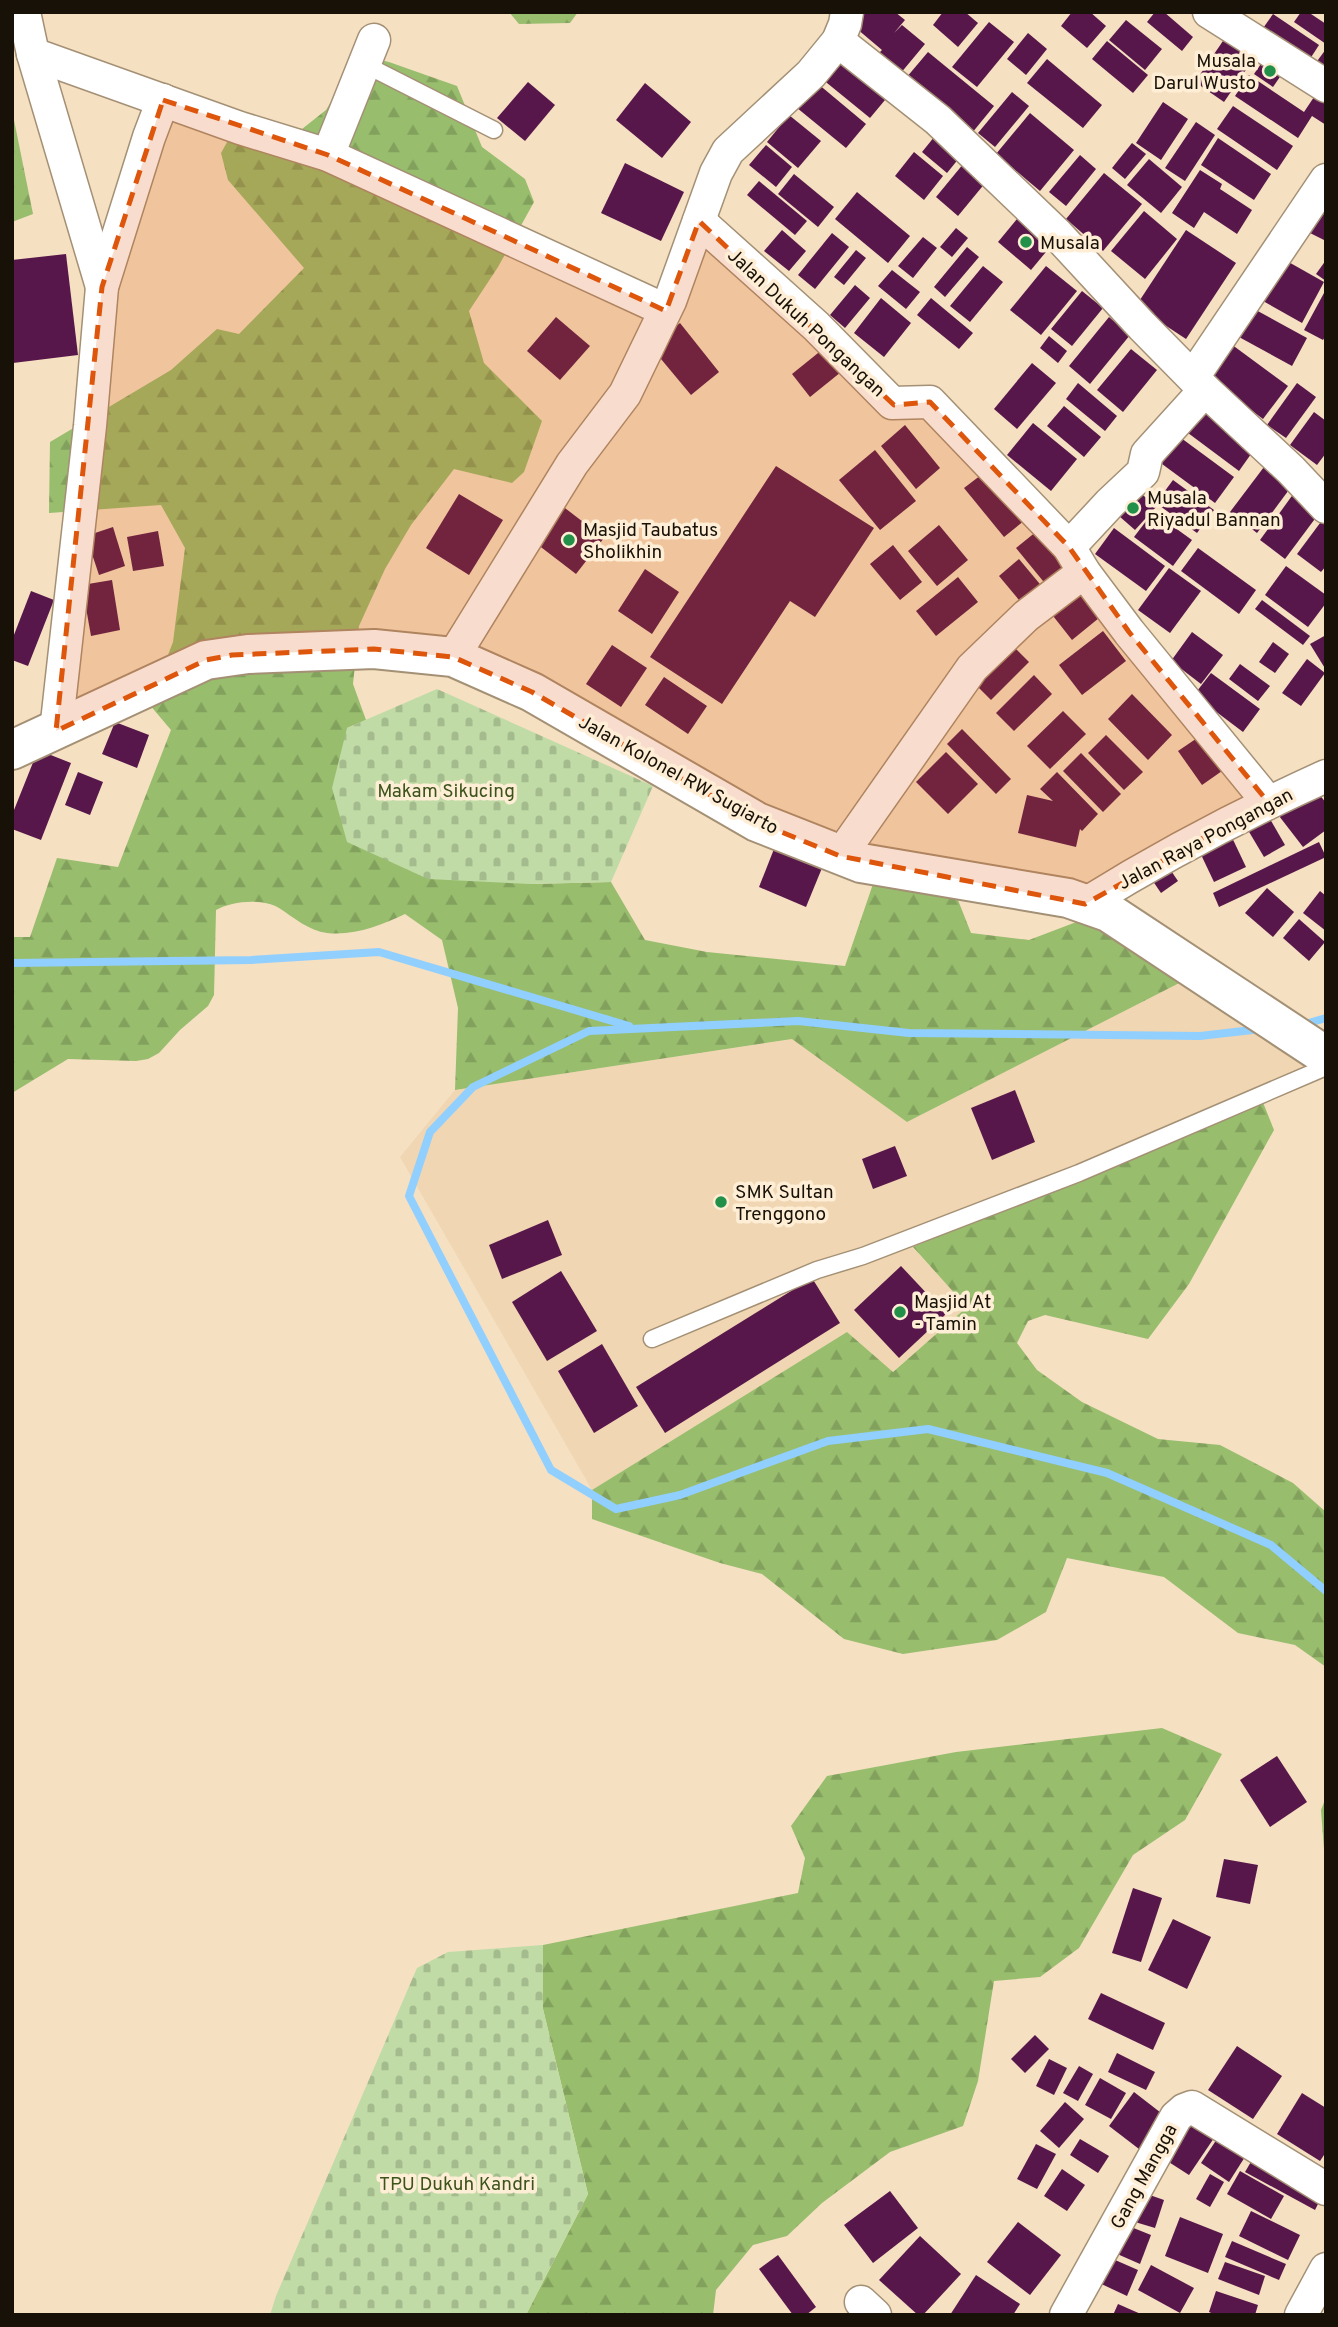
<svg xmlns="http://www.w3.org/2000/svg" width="1338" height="2327" font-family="Overpass,sans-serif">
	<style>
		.built { fill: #f0d6b2 }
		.forest { fill: url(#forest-firs) }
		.cemetery { fill: url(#cemetery-stones) }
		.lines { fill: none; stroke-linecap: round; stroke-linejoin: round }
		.stream { stroke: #91cfff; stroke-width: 8 }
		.building { fill: #58174b }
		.service-casing { stroke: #a49075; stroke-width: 19 }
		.minor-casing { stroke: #a49075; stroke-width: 35 }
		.secondary-casing { stroke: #a49075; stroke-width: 42 }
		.service { stroke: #fff; stroke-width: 16 }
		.minor { stroke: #fff; stroke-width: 32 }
		.secondary { stroke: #fff; stroke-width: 38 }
		.marked { fill: #de550c; fill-opacity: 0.2; stroke: #de550c; stroke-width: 5; stroke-dasharray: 14 9; stroke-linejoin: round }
		.poi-dot { fill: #229049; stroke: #ffeed6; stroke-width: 2.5 }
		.labels { text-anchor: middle; stroke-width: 7; stroke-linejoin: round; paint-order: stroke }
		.poi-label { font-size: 19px; fill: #181107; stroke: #ffeed6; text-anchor: start }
		.street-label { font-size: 19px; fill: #181107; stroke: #ffeed6 }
		.park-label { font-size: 19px; fill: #3c541c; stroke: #ffeed6 }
	</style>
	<defs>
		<pattern id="forest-firs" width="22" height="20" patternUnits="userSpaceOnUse" patternTransform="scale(1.75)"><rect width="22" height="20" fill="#98bd6d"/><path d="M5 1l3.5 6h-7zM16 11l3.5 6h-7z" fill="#82a15d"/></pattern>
		<pattern id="cemetery-stones" width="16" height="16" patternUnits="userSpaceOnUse" patternTransform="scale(1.75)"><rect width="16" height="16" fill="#c0dba5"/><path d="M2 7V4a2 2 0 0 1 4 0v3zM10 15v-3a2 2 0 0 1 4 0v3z" fill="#a4bb8d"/></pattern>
	</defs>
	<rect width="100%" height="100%" fill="#f5e0c2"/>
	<!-- built -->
	<path class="built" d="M1193,976L1320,1067L913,1248L968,1307L892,1372L847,1332L592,1490L400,1157L455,1090L793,1039L907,1122Z"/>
	<!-- forest -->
	<g class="forest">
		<path d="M509,12H578L570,23L519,24Z"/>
		<path d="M360,55L389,62L457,86L482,147L525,179L534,202L498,267L469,311L484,363L542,421L524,472L512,483L454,469L411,525L385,569L359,626L353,684L366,720L347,728L530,884L611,882L645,940L707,952L845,966L874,881L956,895L971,933L1029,940L1079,921L1193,976L907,1122L792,1039L455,1090L458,1008L442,940L405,914C381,925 355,936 327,933C309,931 293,917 279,908C262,898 232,901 216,910L214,995L208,1006L180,1030L159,1053L148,1059L136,1061L68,1059L12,1093V937H30L57,858L118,867L171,730L149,704L173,642L185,548L161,505L49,513L50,442L171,370L217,329L239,334L304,268L228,180L221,153L240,119L302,129L326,110Z"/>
		<path d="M12,110L33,214L12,222Z"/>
		<path d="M1260,1095L1274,1130L1189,1284L1148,1339L1045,1315L1028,1321L1017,1343L1037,1370L1082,1402L1158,1439L1220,1445L1293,1483L1326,1512V1667L1295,1645L1238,1633L1164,1577L1067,1558L1046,1612L997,1640L903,1654L844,1639L762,1574L720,1563L592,1519V1490L847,1332L893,1372L967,1307L913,1247Z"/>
		<path d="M1162,1728L1222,1754L1185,1820L1133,1855L1079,1948L1040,1977L994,1981L978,2081L963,2126L890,2152L822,2203L787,2236L753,2245L716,2290L713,2315H526L588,2194L543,2009V1945L798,1893L805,1858L791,1826L827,1776L956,1752Z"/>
		<path d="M1326,1797V1876L1321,1810Z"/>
	</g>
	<!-- cemetery -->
	<g class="cemetery">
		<path d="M437,689L653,786L611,882L530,884L428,879L347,842L332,788L347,728Z"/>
		<path d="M543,1945V2009L588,2194L526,2315H270L276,2296L417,1968L448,1952Z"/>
	</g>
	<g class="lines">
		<!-- stream -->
		<g class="stream">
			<path d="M12,963L251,960L379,952L629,1026"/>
			<path d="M1302,1025L1326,1018"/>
			<path d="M1261,1029L1200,1036L909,1033L798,1021L589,1031L473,1087L430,1132L409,1196L551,1470L616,1509L680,1495L828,1441L928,1429L1107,1473L1271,1545L1326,1591"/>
		</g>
	</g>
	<!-- building -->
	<g class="building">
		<path d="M859,12H895L905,20L894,33L902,25L925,44L900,74L877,55L882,50L850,23Z"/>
		<path d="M943,12H965L978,23L958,47L933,25Z"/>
		<path d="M1072,12H1090L1106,26L1087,48L1061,26Z"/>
		<path d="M1155,12H1164L1193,37L1182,51L1147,22Z"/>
		<path d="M1301,12H1308L1326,24V44L1294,22Z"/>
		<path d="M1273,14L1319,45L1308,62L1261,31Z"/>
		<path d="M1126,20L1162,49L1145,70L1109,40Z"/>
		<path d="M989,22L1014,42L977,87L952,67Z"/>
		<path d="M1028,33L1047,49L1026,75L1007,59Z"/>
		<path d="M1225,38L1254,58L1224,102L1195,82Z"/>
		<path d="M1107,41L1148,75L1133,93L1092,59Z"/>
		<path d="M836,49L890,94L870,118L816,74Z"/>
		<path d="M1326,49V71L1315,64Z"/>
		<path d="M928,52L994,106L972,133L906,78Z"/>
		<path d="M1267,55L1286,68L1273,87L1254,74Z"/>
		<path d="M1047,59L1102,105L1083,128L1027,83Z"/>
		<path d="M1249,75L1304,112L1320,88L1326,91V125L1312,116L1298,138L1235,96Z"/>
		<path d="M811,78L866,124L846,148L791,103Z"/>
		<path d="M528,82L555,105L525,141L497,118Z"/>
		<path d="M645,83L691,122L662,158L616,120Z"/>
		<path d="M1012,92L1029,106L995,147L978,133Z"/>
		<path d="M1163,102L1188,119L1161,160L1136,143Z"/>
		<path d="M1233,106L1293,146L1277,170L1217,129Z"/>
		<path d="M1030,113L1074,150L1040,191L996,154Z"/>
		<path d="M789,115L821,141L798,168L767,142Z"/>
		<path d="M1196,122L1215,135L1185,181L1165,168Z"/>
		<path d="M939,131L964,152L947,173L922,152Z"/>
		<path d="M1218,138L1271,174L1254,200L1201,165Z"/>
		<path d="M1132,143L1146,154L1125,179L1112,168Z"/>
		<path d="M766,145L792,167L776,187L749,165Z"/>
		<path d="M914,152L943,176L924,200L895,176Z"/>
		<path d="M1080,155L1096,169L1066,206L1049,192Z"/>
		<path d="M1149,159L1182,187L1161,213L1127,185Z"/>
		<path d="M625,163L684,192L661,241L601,213Z"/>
		<path d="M964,163L986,182L958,216L936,197Z"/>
		<path d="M1200,170L1222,184L1220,189L1252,210L1237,234L1204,212L1194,228L1172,213Z"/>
		<path d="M1104,173L1142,204L1103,251L1066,219Z"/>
		<path d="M794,174L834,207L818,227L778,194Z"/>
		<path d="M759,181L807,221L795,235L747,195Z"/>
		<path d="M857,192L910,236L888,263L835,219Z"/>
		<path d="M1326,200V241L1306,231Z"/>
		<path d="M1144,211L1177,239L1145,279L1111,251Z"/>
		<path d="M1021,214L1055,241L1031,270L998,242Z"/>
		<path d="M956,228L968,238L952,257L940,247Z"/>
		<path d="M782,230L806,251L789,271L764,251Z"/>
		<path d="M1186,230L1236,263L1186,339L1136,306Z"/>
		<path d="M832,233L849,247L815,289L798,275Z"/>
		<path d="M923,237L937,248L913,278L898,266Z"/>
		<path d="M967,247L979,257L945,297L934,287Z"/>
		<path d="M856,250L866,258L844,285L834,277Z"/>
		<path d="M66,254L78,355L13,363L12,260Z"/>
		<path d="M1285,260L1324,282L1302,323L1263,301Z"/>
		<path d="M1326,260V281L1316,274Z"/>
		<path d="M983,266L1003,282L970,322L950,306Z"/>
		<path d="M1046,266L1077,291L1041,335L1010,310Z"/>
		<path d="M892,270L920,292L906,309L878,286Z"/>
		<path d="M855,285L870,298L845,328L830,315Z"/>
		<path d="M1082,291L1103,308L1072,346L1051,329Z"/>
		<path d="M1324,293L1326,294V335L1323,340L1304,330Z"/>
		<path d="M881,298L911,323L884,357L854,333Z"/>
		<path d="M931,298L973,333L959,349L917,315Z"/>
		<path d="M1254,309L1307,338L1292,366L1239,337Z"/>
		<path d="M556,317L590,346L560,380L527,351Z"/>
		<path d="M1109,317L1130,335L1090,384L1069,366Z"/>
		<path d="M680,323L719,372L691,395L651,347Z"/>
		<path d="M1049,336L1067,351L1058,363L1040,348Z"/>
		<path d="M1231,344L1288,386L1263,419L1207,377Z"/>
		<path d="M828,345L846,368L810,397L792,374Z"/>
		<path d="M1131,349L1157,370L1123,412L1097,390Z"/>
		<path d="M1032,363L1056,383L1017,429L994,409Z"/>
		<path d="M1078,383L1117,416L1105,431L1066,399Z"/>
		<path d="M1297,383L1316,397L1286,438L1267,425Z"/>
		<path d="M1064,406L1101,437L1084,457L1047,426Z"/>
		<path d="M1201,407L1256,447L1239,471L1184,430Z"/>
		<path d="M1314,412L1326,421V453L1317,465L1290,445Z"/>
		<path d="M1033,423L1077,459L1051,491L1007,455Z"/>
		<path d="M905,425L940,468L916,489L881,446Z"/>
		<path d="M1177,435L1234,477L1215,503L1158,461Z"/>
		<path d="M875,450L916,501L880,530L839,480Z"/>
		<path d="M1267,463L1294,483L1257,533L1230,512Z"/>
		<path d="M776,466L874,528L815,617L790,601L722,704L650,657Z"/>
		<path d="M985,472L1025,520L1004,537L964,488Z"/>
		<path d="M1173,480L1214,510L1197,533L1156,503Z"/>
		<path d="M1132,485L1156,507L1135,530L1111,509Z"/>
		<path d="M1294,493L1320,512L1285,559L1260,540Z"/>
		<path d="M459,494L503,520L469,575L426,548Z"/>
		<path d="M561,505L604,538L576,574L533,541Z"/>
		<path d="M1153,512L1192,540L1173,566L1134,537Z"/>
		<path d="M1326,515V566L1321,572L1297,554Z"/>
		<path d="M939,525L968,560L937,586L908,551Z"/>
		<path d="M113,527L125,566L99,575L86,536Z"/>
		<path d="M1114,528L1165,566L1146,591L1095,554Z"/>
		<path d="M158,531L164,566L133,571L127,537Z"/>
		<path d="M1037,531L1073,575L1052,592L1016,548Z"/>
		<path d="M893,545L922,582L900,600L870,564Z"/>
		<path d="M1198,548L1256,590L1239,614L1181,571Z"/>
		<path d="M1019,559L1044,589L1024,606L999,576Z"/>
		<path d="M1286,566L1326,595V603L1308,627L1265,595Z"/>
		<path d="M1169,568L1201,591L1170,633L1138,610Z"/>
		<path d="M645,569L679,592L652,634L618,611Z"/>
		<path d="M958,577L978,602L936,636L916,611Z"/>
		<path d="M112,580L120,630L91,636L82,585Z"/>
		<path d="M1073,585L1099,618L1072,640L1046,607Z"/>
		<path d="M31,591L54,600L28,666L12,660V640Z"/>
		<path d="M1262,600L1310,636L1303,645L1255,609Z"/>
		<path d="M1103,631L1126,661L1082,695L1059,665Z"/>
		<path d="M1192,632L1223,655L1201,684L1171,661Z"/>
		<path d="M1326,635V670L1310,644Z"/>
		<path d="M1273,642L1289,654L1275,673L1259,662Z"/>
		<path d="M1011,644L1029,662L991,700L973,682Z"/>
		<path d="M612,645L647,668L621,707L586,684Z"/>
		<path d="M1307,659L1325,673L1301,706L1282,693Z"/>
		<path d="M1240,664L1270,686L1258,701L1229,679Z"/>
		<path d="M1211,673L1260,709L1243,732L1194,695Z"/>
		<path d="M1034,675L1052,694L1014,731L996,713Z"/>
		<path d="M664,677L707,706L688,734L645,705Z"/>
		<path d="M1132,694L1172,735L1148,760L1108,719Z"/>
		<path d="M1063,711L1086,734L1050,769L1027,746Z"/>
		<path d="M115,722L149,735L137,768L102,754Z"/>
		<path d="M962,729L1011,779L996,794L947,744Z"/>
		<path d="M1209,730L1232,764L1202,785L1178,751Z"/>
		<path d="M1106,735L1143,772L1124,790L1088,753Z"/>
		<path d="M38,750L71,763L41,840L12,829V815Z"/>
		<path d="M946,752L978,784L948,814L916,782Z"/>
		<path d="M1081,753L1121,794L1103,812L1063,771Z"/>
		<path d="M78,772L103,782L90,815L65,805Z"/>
		<path d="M1057,772L1098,814L1082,831L1080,829L1076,847L1018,833L1027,795L1053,801L1040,789Z"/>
		<path d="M1312,785L1326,803V830L1303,847L1276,812Z"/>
		<path d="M1263,807L1285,845L1264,857L1242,820Z"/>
		<path d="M1227,827L1246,867L1214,882L1195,842Z"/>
		<path d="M1319,842L1326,857L1219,907L1213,893Z"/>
		<path d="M774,849L822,868L806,907L759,887Z"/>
		<path d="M1163,859L1178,881L1161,893L1146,871Z"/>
		<path d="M1267,888L1294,912L1273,937L1245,913Z"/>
		<path d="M1320,891L1326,896V931L1303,913Z"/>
		<path d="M1299,919L1325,942L1309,961L1283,938Z"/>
		<path d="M1015,1090L1035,1142L992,1160L971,1108Z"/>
		<path d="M895,1146L907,1176L873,1189L862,1159Z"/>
		<path d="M548,1220L562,1255L502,1279L489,1245Z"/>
		<path d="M901,1266L946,1314L899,1358L854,1310Z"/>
		<path d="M561,1271L597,1331L547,1361L512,1302Z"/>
		<path d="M812,1278L840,1323L665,1433L636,1387Z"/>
		<path d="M602,1344L638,1406L594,1433L558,1371Z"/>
		<path d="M1277,1756L1307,1802L1270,1827L1240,1780Z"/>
		<path d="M1224,1859L1258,1865L1250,1904L1216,1897Z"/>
		<path d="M1133,1888L1162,1898L1141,1962L1112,1953Z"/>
		<path d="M1173,1919L1211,1937L1187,1989L1148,1970Z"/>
		<path d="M1101,1993L1165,2023L1153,2050L1088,2019Z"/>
		<path d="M1035,2035L1049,2049L1025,2073L1011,2059Z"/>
		<path d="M1237,2046L1282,2076L1253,2119L1208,2090Z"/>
		<path d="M1117,2053L1155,2072L1146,2090L1108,2072Z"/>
		<path d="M1049,2059L1067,2068L1054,2095L1036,2086Z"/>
		<path d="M1079,2066L1093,2074L1078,2101L1063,2093Z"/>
		<path d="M1100,2078L1126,2093L1111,2119L1085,2105Z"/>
		<path d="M1134,2092L1165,2116L1139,2149L1109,2126Z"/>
		<path d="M1302,2093L1326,2108V2152L1320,2161L1277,2134Z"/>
		<path d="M1065,2102L1084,2119L1059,2148L1040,2131Z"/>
		<path d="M1186,2119L1214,2138L1189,2175L1161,2157Z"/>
		<path d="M1223,2130L1250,2149L1229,2182L1201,2163Z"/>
		<path d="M1080,2139L1109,2156L1098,2173L1070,2155Z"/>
		<path d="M1036,2144L1056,2154L1037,2189L1017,2179Z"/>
		<path d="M1255,2155L1324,2192L1315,2210L1245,2172Z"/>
		<path d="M1062,2169L1085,2185L1067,2211L1044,2196Z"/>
		<path d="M1240,2171L1284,2196L1271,2219L1227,2194Z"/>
		<path d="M1210,2174L1224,2182L1210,2207L1196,2199Z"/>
		<path d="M890,2191L918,2228L873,2263L844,2225Z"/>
		<path d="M1144,2193L1164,2200L1155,2228L1135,2222Z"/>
		<path d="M1251,2211L1300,2235L1288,2260L1239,2236Z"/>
		<path d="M1180,2217L1223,2234L1208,2273L1165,2256Z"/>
		<path d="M1018,2222L1061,2255L1030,2295L987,2262Z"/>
		<path d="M1126,2225L1151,2235L1140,2264L1115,2253Z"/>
		<path d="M920,2236L961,2274L923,2315H918L879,2280Z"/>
		<path d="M1232,2241L1286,2264L1279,2280L1225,2257Z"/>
		<path d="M778,2255L816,2307L806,2315H793L759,2269Z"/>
		<path d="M1106,2256L1138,2270L1127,2296L1095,2281Z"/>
		<path d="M1225,2262L1265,2276L1259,2295L1218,2279Z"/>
		<path d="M1151,2265L1194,2288L1180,2313L1138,2290Z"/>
		<path d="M976,2275L1020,2304L1013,2315H950Z"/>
		<path d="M1216,2291L1258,2305L1255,2315H1216L1209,2312Z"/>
		<path d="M1118,2304L1143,2315H1113Z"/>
	</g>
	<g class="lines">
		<defs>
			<g id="service">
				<path d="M364,64L494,130"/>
				<path d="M652,1339L817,1270L863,1256L1079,1173L1326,1067"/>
			</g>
			<g id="minor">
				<path d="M24,12L33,54L102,287"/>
				<path d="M1209,12L1326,86"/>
				<path d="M838,41L938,120L1057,234L1142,326L1205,390L1291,470L1326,507"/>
				<path d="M33,54L240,128L328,155L665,310"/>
				<path d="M328,155L374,40"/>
				<path d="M699,221L816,326L892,403L930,402L1069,547L1084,572L1129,632L1268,802"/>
				<path d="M1193,377L1326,180"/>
				<path d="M1069,547L1110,503L1143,472L1147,454L1205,390"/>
				<path d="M453,657L572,464L625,394L670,301L716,173L728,151L811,74L838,41L845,24L847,12"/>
				<path d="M56,731L90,426L102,287L149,137L163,100"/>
				<path d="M840,856L972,668L1026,616L1084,572"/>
				<path d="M1085,904C1164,855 1242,814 1326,776"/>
				<path d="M861,2302L875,2315"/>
				<path d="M1066,2315L1176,2117L1184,2110L1192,2107L1326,2189"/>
				<path d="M1301,2315L1326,2269"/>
			</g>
			<path id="secondary" d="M12,750L206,660L248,654L374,649L453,657L532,692L757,822L861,863L1068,898L1108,912L1326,1056"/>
		</defs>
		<!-- service casing -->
		<use href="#service" class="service-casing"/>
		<!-- minor casing -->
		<use href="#minor" class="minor-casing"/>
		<!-- secondary casing -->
		<use href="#secondary" class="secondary-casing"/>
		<!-- service -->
		<use href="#service" class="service"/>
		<!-- minor -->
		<use href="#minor" class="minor"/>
		<!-- secondary -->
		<use href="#secondary" class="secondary"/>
	</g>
	<!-- marked area -->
	<path class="marked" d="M163,100L328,155L666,311L699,221L894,405L930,402L1069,547L1129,632L1268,802L1085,904L840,856L757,822L532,692L453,657L374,649L232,655L206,660L56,731L102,287Z"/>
	<!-- markers -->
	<g class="poi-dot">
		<circle cx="1270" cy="71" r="7"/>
		<circle cx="1026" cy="242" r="7"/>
		<circle cx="1133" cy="508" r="7"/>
		<circle cx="569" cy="540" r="7"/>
		<circle cx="721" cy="1202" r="7"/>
		<circle cx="900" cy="1312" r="7"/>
	</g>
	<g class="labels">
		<!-- poi labels -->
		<g class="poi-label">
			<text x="1256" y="67" text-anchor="end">Musala<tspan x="1256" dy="22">Darul Wusto</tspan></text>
			<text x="1040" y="249">Musala</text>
			<text x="1147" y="504">Musala<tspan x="1147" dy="22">Riyadul Bannan</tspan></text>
			<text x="583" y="536">Masjid Taubatus<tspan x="583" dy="22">Sholikhin</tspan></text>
			<text x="735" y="1198">SMK Sultan<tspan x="735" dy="22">Trenggono</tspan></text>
			<text x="914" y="1308">Masjid At<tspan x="914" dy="22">- Tamin</tspan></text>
		</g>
		<!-- street labels -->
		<g class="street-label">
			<text transform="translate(807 322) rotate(43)" y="7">Jalan Dukuh Pongangan</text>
			<text transform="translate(679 774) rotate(29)" y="7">Jalan Kolonel RW Sugiarto</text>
			<text transform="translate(1205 838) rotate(-28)" y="7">Jalan Raya Pongangan</text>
			<text transform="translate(1143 2176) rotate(-61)" y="7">Gang Mangga</text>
		</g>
		<!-- park labels -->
		<g class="park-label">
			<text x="446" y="797">Makam Sikucing</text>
			<text x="457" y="2190">TPU Dukuh Kandri</text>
		</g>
	</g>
	<!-- border -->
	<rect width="1338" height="2327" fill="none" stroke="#181107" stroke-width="28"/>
</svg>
